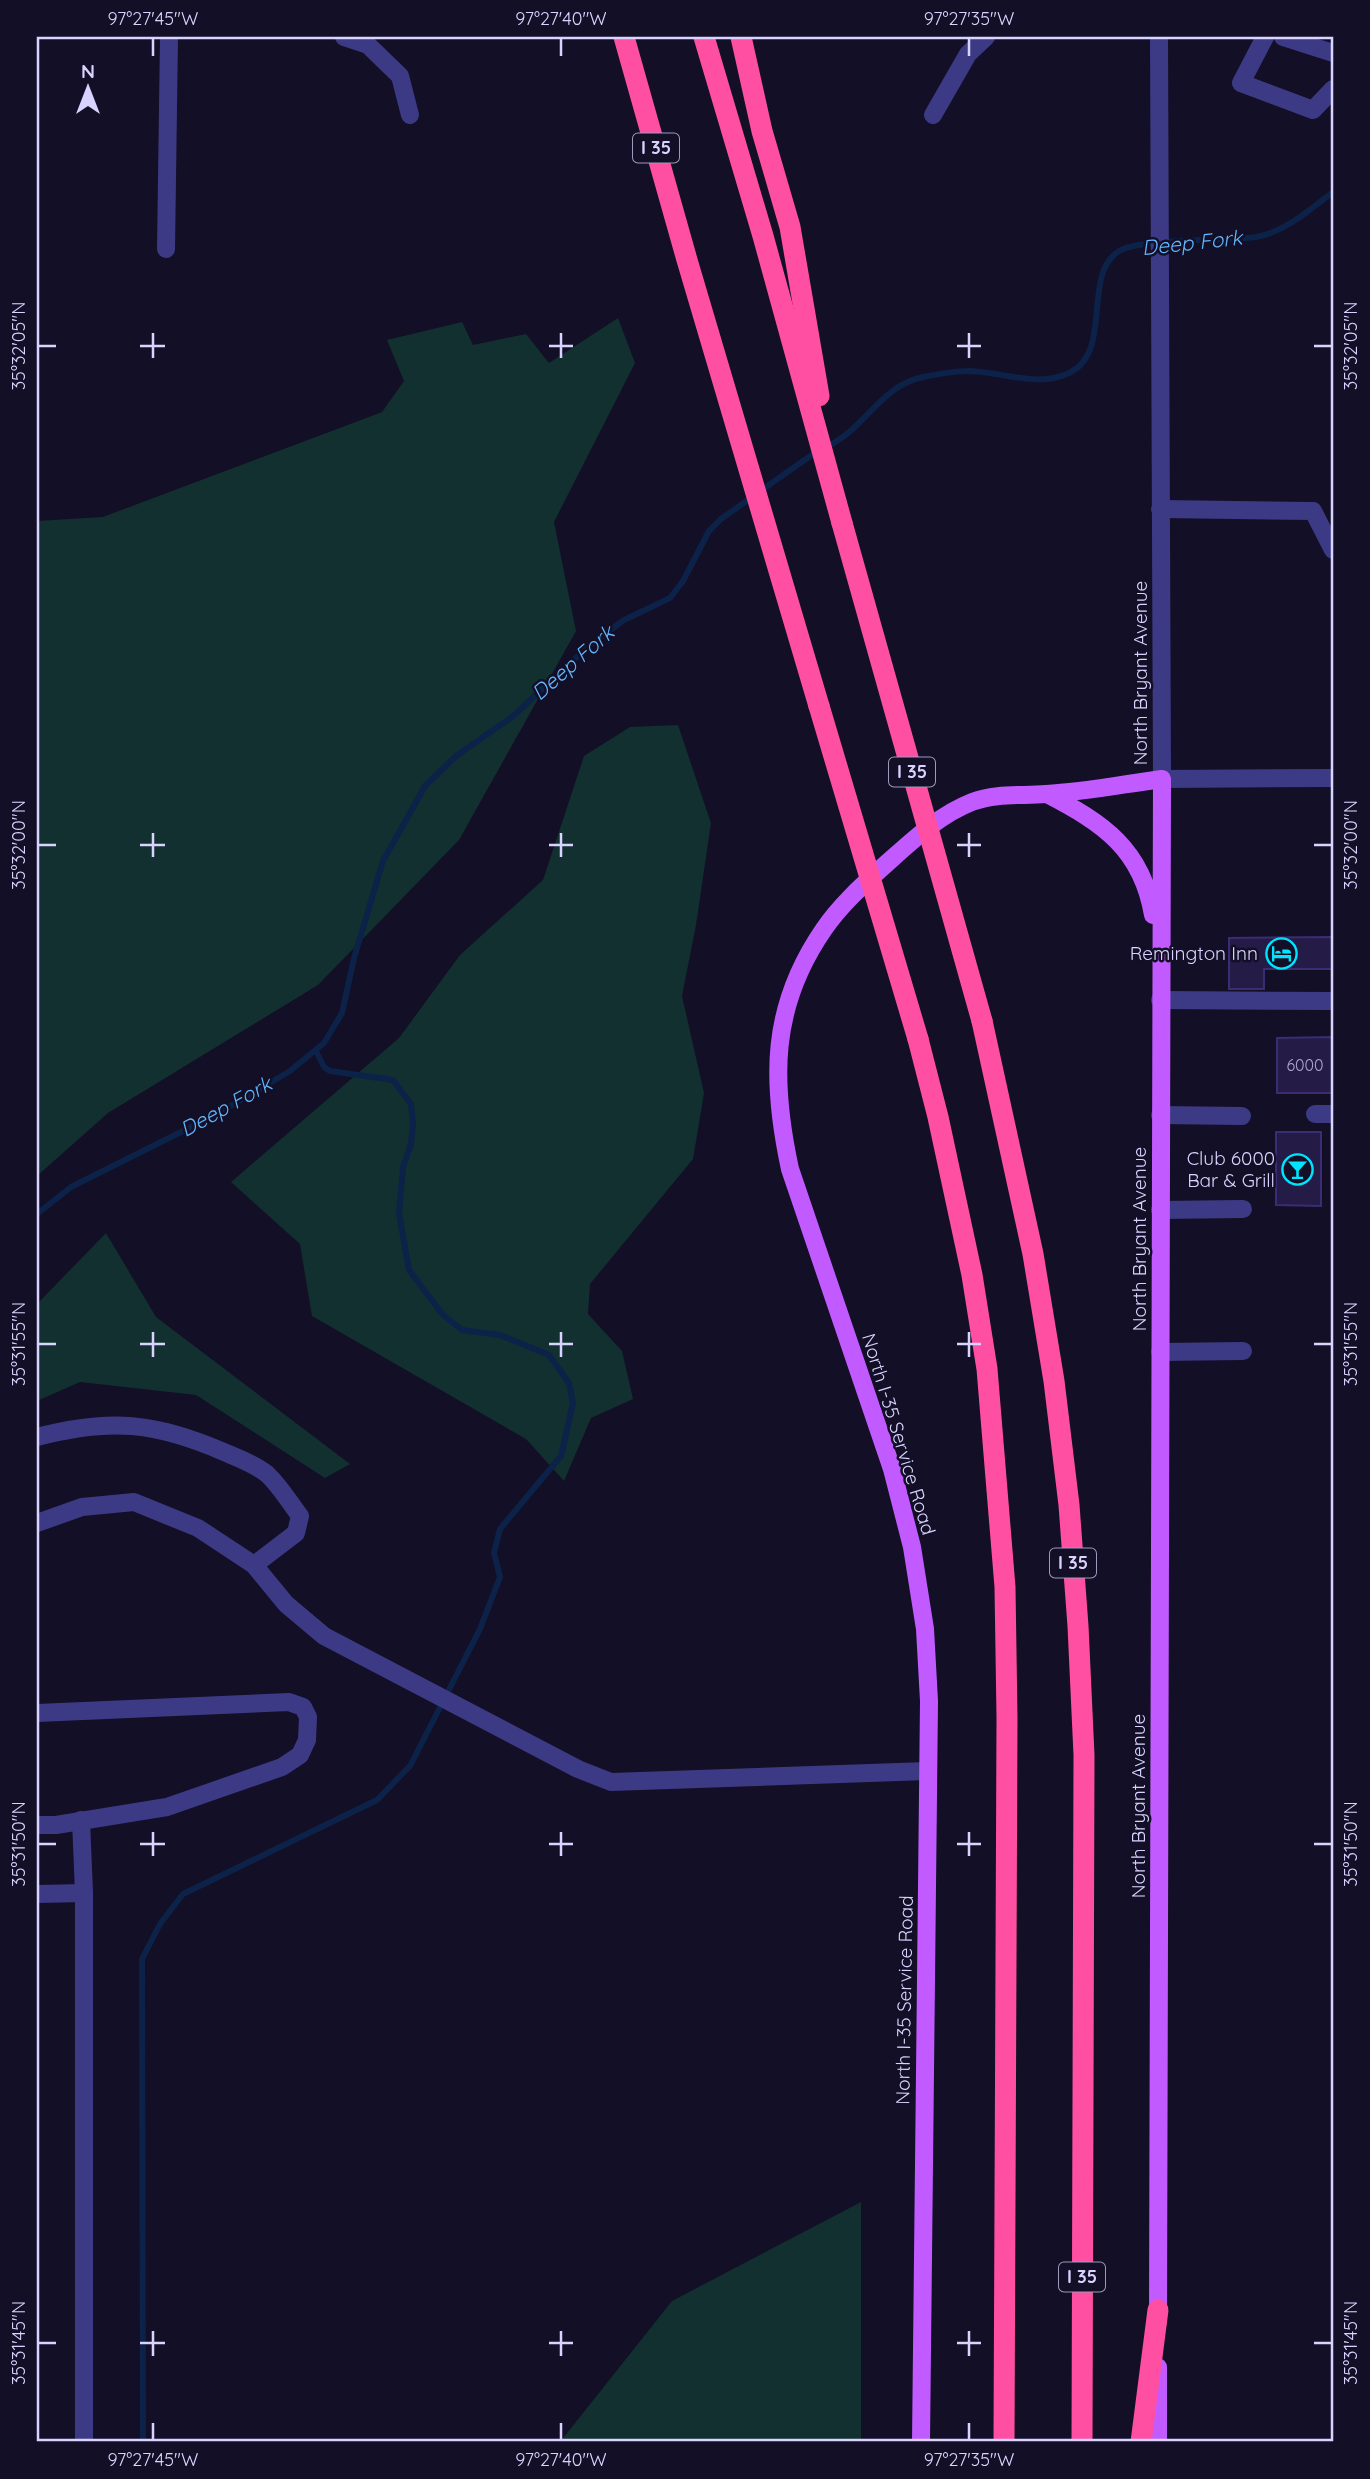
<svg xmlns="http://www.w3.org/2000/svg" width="1370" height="2479" font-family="Quicksand,sans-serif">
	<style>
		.green { fill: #12302f }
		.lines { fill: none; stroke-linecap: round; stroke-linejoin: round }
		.stream { stroke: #0c2248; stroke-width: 6 }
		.building { fill: #241b47; stroke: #3b2d73; stroke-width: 2 }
		.minor { stroke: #3d3a85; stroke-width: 18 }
		.major { stroke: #c25bff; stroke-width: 18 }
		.highway { stroke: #ff4fa3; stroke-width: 21 }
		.highway-bridge { stroke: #ff4fa3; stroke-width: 21 }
		.ticks { fill: none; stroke: #d9d4ff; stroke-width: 2.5 }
		.labels { text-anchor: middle; stroke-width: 5; stroke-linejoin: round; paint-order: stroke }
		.number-label { font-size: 16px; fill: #aca6d1 }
		.shield { fill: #130f26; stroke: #9e99be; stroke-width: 2 }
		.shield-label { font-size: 18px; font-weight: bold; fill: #d9d4ff }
		.street-label { font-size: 19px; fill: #d9d4ff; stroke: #130f26 }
		.poi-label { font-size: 19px; fill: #d9d4ff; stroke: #130f26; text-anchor: end }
		.water-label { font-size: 21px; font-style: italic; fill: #62b6ff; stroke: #130f26 }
		.neatline { fill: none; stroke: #d9d4ff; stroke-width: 2.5 }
		.ticks-label { font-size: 18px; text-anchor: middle; fill: #d9d4ff }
	</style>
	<rect width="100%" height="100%" fill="#130f26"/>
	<!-- green -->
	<g class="green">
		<path d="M618,318L635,363L554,522L576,631L459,840L318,985L108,1113L37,1176V521L103,517L382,412L404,381L387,340L462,322L473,345L526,334L549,363Z"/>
		<path d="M678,725L711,823L696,925L682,996L704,1093L693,1159L590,1284L588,1314L622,1351L633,1399L591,1418L564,1481L526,1439L312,1316L300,1244L231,1182L399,1038L460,955L543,880L584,756L630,727Z"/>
		<path d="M106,1233L156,1317L350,1464L325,1478L196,1395L80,1382L37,1401V1304Z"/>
		<path d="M861,2202V2442H560L672,2301Z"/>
	</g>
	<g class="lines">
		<!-- stream -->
		<g class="stream">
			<path d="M37,1214L71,1187L217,1114L290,1071L324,1043L342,1013L354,958L383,861L425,786L456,756L512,717L589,646L624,620L670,598L683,581L709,531L721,519C751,498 781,476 812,455C824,448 838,442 848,433C873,412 889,384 923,377C938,374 955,371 970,371C1003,372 1038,388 1069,373C1114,352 1081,275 1119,251C1141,238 1226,241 1256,237C1285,232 1311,209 1333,192"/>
			<path d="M143,2442L142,1959L160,1924L183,1894L377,1800L410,1766L480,1629L500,1577L494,1553L500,1529L561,1456L573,1403L569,1383L549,1355L500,1335L462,1330L443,1315L409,1270L399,1213L403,1167L411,1144L413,1124L411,1104L393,1080L330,1071L324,1067L316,1051"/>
		</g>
	</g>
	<!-- building -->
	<g class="building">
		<path d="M1333,937V969H1264V989H1229V938Z"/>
		<path d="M1333,1037V1093H1277V1038Z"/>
		<path d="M1276,1132H1321V1206L1276,1205Z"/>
	</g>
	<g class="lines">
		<!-- minor -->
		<g class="minor">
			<path d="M344,37L368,45L400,76L410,115"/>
			<path d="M1159,37L1162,779L1333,778"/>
			<path d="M1265,37L1241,83L1313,110L1333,89"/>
			<path d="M1283,37L1333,53"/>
			<path d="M933,115L968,54L986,37"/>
			<path d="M166,249L169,37"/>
			<path d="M1160,509L1313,511L1333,550"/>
			<path d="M1160,1000L1333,1001"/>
			<path d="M1315,1114H1333"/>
			<path d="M1160,1115L1242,1116"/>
			<path d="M1160,1210L1243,1209"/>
			<path d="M1160,1352L1243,1351"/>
			<path d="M37,1437C110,1418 155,1422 224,1452C238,1458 255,1464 267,1474C280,1486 290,1503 300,1516L296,1533L254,1565"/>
			<path d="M37,1523L82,1507L134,1502L198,1528L254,1565L286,1604L324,1636L578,1769L611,1782L927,1771"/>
			<path d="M37,1713L289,1702L303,1707L308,1717L307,1740L300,1755L282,1767L167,1807L56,1825H37"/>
			<path d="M81,1820L84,1893V2442"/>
			<path d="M37,1894L84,1893"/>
		</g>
		<!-- major -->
		<g class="major">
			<path d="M1047,794C1103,823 1142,849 1153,915"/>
			<path d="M1158,2367V2442"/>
			<path d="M921,2442L929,1701L925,1629L912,1547L892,1469L790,1169C771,1081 770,1007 824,929C841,904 864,884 886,864C913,840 939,815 972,802C996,793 1021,796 1046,794C1085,792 1124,784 1162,779L1158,2321"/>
		</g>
		<!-- highway -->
		<g class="highway">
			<path d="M624,37L687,260L819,706"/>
			<path d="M704,37L763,236L842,523"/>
			<path d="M741,37L762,131L790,227L819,396"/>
			<path d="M982,1021L1033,1254L1054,1381L1069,1505L1078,1626L1084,1755L1082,2442"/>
			<path d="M918,1039L938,1117L972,1275L987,1369L1005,1587L1007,1718L1004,2442"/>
			<path d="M1141,2442L1158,2310"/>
		</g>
		<!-- highway-bridge -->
		<g class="highway-bridge">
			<path d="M842,523L982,1021"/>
			<path d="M819,706L918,1039"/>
		</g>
	</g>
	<!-- ticks -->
	<path class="ticks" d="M153,38V56M561,38V56M969,38V56M153,333V358M561,333V358M969,333V358M38,346H56M140,346H165M549,346H573M957,346H981M1314,346H1332M153,833V857M561,833V857M969,833V857M38,845H56M140,845H165M549,845H573M957,845H981M1314,845H1332M153,1332V1357M561,1332V1357M969,1332V1357M38,1344H56M140,1344H165M549,1344H573M957,1344H981M1314,1344H1332M153,1832V1856M561,1832V1856M969,1832V1856M38,1844H56M140,1844H165M549,1844H573M957,1844H981M1314,1844H1332M153,2331V2356M561,2331V2356M969,2331V2356M38,2343H56M140,2343H165M549,2343H573M957,2343H981M1314,2343H1332M153,2423V2440M561,2423V2440M969,2423V2440"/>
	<!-- icons -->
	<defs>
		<symbol id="hotel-ring" viewBox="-11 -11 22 22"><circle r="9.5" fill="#130f26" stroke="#00e5ff" stroke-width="1.5"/><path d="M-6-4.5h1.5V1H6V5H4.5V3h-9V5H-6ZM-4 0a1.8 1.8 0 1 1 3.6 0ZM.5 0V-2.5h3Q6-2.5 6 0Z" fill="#00e5ff"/></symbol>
		<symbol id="bar-ring" viewBox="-11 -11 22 22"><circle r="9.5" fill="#130f26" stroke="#00e5ff" stroke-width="1.5"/><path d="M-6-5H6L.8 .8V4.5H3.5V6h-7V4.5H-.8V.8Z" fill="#00e5ff"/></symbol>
	</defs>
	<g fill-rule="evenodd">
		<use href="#hotel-ring" x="1264" y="936" width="35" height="35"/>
		<use href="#bar-ring" x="1280" y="1152" width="35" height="35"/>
	</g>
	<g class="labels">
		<!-- number labels -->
		<g class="number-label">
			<text x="1305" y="1071">6000</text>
		</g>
		<!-- shield labels -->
		<g class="shield">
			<rect x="633" y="133.5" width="46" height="29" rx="5"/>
			<rect x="889" y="757.5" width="46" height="29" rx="5"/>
			<rect x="1050" y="1548.5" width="46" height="29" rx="5"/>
			<rect x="1059" y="2262.5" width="46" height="29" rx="5"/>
		</g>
		<g class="shield-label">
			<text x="656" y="154">I 35</text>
			<text x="912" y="778">I 35</text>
			<text x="1073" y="1569">I 35</text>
			<text x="1082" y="2283">I 35</text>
		</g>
		<!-- street labels -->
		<g class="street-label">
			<text transform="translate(1140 673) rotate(-90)" y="7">North Bryant Avenue</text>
			<text transform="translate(1139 1239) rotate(-90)" y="7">North Bryant Avenue</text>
			<text transform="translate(899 1434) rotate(73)" y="7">North I-35 Service Road</text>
			<text transform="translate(1138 1806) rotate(-90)" y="7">North Bryant Avenue</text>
			<text transform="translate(904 2000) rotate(-89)" y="7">North I-35 Service Road</text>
		</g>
		<!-- poi labels -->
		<g class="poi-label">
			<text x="1258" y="960">Remington Inn</text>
			<text x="1275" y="1165">Club 6000<tspan x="1275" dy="22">Bar &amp; Grill</tspan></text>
		</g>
		<!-- water labels -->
		<g class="water-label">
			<text transform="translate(1192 243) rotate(-6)" y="7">Deep Fork</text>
			<text transform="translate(573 663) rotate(-41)" y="7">Deep Fork</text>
			<text transform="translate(226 1107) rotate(-29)" y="7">Deep Fork</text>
		</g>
	</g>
	<!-- border -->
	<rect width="1370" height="2479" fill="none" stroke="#130f26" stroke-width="77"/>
	<!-- north arrow -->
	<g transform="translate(88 88)" stroke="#130f26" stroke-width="5" paint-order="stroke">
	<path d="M0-5L12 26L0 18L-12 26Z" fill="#d9d4ff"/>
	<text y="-10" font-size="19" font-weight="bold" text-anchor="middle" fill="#d9d4ff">N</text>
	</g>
	<rect x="38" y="38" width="1294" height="2402" class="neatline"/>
	<g class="ticks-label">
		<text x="153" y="25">97°27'45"W</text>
		<text x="561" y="25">97°27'40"W</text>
		<text x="969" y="25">97°27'35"W</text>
		<text transform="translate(19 346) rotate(-90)" y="6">35°32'05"N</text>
		<text transform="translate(1351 346) rotate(-90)" y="6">35°32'05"N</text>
		<text transform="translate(19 845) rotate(-90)" y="6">35°32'00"N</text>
		<text transform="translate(1351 845) rotate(-90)" y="6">35°32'00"N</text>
		<text transform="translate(19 1344) rotate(-90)" y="6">35°31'55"N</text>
		<text transform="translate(1351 1344) rotate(-90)" y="6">35°31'55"N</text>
		<text transform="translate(19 1844) rotate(-90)" y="6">35°31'50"N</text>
		<text transform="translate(1351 1844) rotate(-90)" y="6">35°31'50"N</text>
		<text transform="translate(19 2343) rotate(-90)" y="6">35°31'45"N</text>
		<text transform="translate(1351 2343) rotate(-90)" y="6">35°31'45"N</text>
		<text x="153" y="2466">97°27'45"W</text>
		<text x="561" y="2466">97°27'40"W</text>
		<text x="969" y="2466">97°27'35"W</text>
	</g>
</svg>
